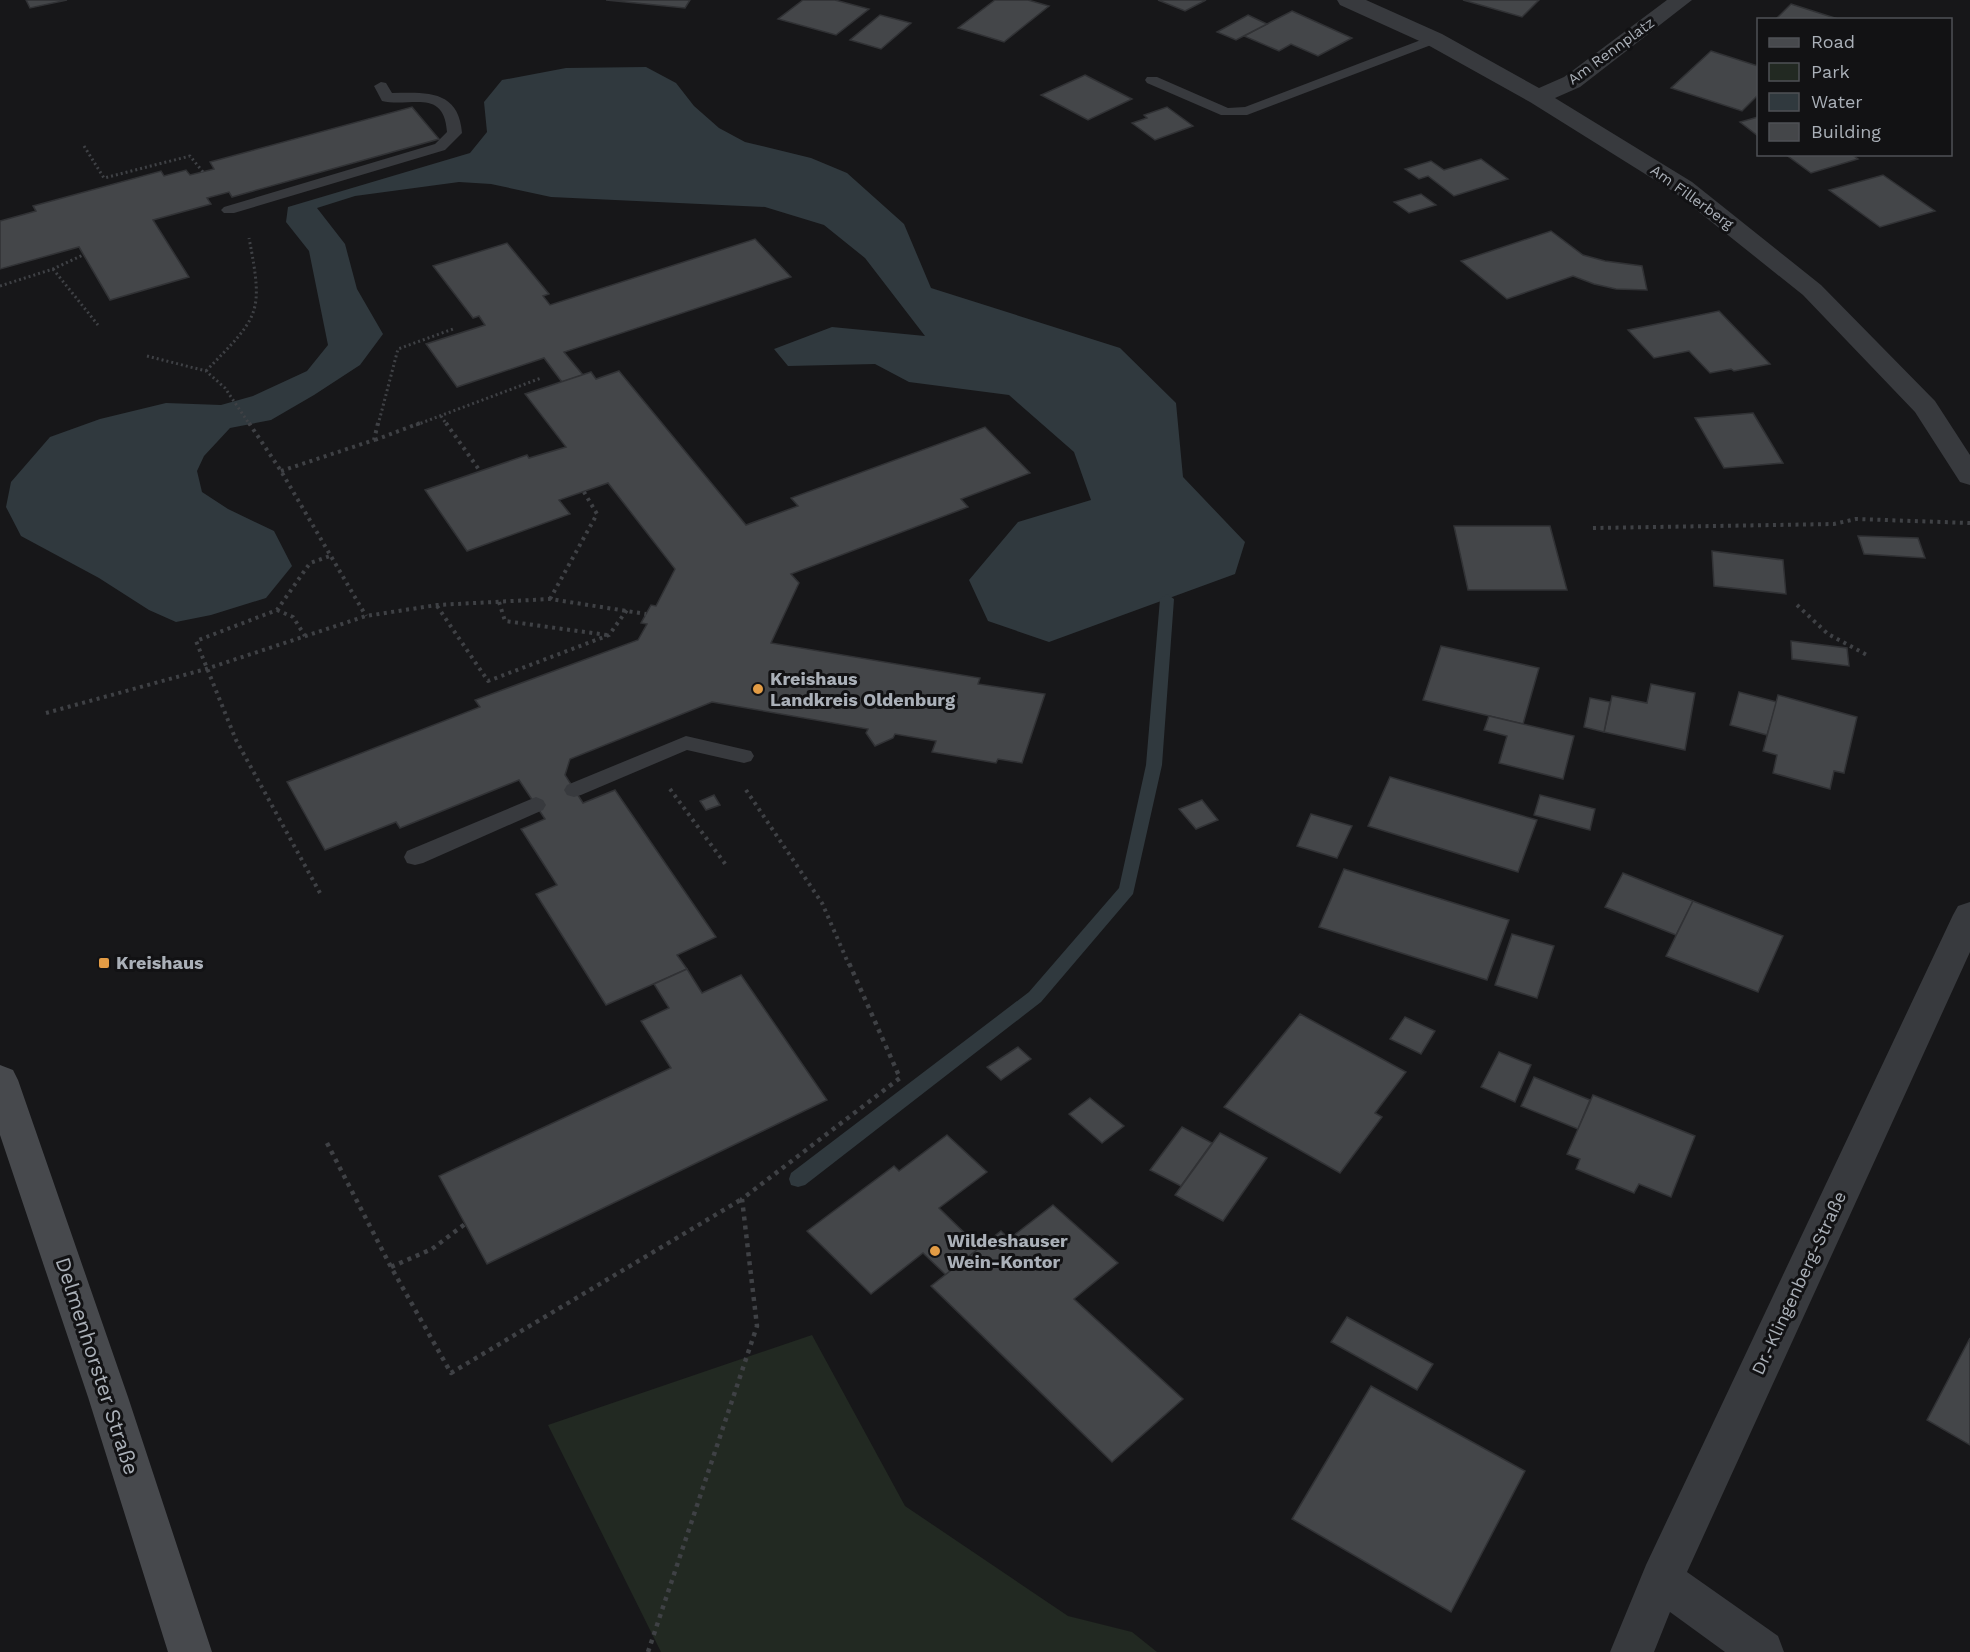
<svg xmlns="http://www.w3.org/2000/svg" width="1970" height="1652" font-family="'Work Sans',sans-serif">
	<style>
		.green { fill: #222922 }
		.water { fill: #30393e }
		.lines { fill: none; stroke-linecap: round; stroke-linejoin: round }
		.stream { fill: #30393e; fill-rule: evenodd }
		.building { fill: #444649; stroke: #313235; stroke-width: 1.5 }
		.path-far2 { stroke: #3f4145; stroke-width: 3; stroke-dasharray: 2 3; stroke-linecap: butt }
		.path-far1 { stroke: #3f4145; stroke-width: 4; stroke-dasharray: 3 4.5; stroke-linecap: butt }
		.path { stroke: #3f4145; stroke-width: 4.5; stroke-dasharray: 4 5; stroke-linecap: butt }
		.service { fill: #383a3e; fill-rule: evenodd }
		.minor { fill: #383a3e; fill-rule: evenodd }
		.secondary { fill: #47494d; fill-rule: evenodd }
		.poi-dot { fill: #e39c45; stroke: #121214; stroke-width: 2 }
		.labels { text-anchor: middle; stroke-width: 6; stroke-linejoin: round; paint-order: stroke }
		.far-street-label { font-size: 15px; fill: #aab0b8; stroke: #121214 }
		.poi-label { font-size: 18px; font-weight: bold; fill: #aab0b8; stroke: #121214; text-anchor: start }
		.street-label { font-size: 18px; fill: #aab0b8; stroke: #121214 }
		.near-street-label { font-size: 21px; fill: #aab0b8; stroke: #121214 }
	</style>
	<rect width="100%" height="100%" fill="#171719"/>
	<!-- green -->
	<path class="green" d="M812,1335L905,1506L1068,1616L1132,1632L1157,1652H661L548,1425Z"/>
	<!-- water -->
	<path class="water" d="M646,67L676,83L694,106L719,128L745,142L811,158L847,173L904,224L931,288L1120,348L1176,403L1183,477L1245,542L1235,574L1049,642L988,621L969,580L1018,522L1091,500L1074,452L1009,395L909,382L875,364L788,366L774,349L832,327L925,336L865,258L824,225L765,207L551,197L491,184L459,182L355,196L317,208L345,244L357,289L383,334L360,365L314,395L271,420L230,428L204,456L197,471L202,492L228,509L274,531L292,566L266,598L211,615L176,622L149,610L99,578L21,536L6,507L11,482L50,437L100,419L166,403L221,405L253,396L307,371L328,345L309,251L286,222L288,207L470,153L487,132L484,102L502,80L566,68Z"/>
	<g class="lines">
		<!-- stream -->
		<path class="stream" d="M1167,594L1174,599L1162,765L1133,894L1041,1002L805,1185L798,1187L791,1185L789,1179L791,1173L1029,992L1119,888L1146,765L1160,599Z"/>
	</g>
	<!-- building -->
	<g class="building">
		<path d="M26,0H67L30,8Z"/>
		<path d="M606,0H690L685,8Z"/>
		<path d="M803,0H835L869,9L836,35L778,19Z"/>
		<path d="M995,0H1028L1049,6L1004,42L958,28Z"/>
		<path d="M1158,0H1206L1185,11Z"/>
		<path d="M1463,0H1539L1522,17Z"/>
		<path d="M1791,4L1841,20H1775Z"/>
		<path d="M1292,11L1352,38L1318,56L1291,44L1279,51L1244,36Z"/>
		<path d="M880,15L911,23L881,49L850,40Z"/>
		<path d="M1248,15L1267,24L1236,40L1217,32Z"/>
		<path d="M1711,51L1758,66V95L1742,111L1671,88Z"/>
		<path d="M1085,75L1132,99L1088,120L1041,95Z"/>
		<path d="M412,107L439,139L232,197L229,192L207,198L211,204L153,220L189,277L110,300L79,247L0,269V221L36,211L33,206L161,171L164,176L186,170L190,175L214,169L210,162Z"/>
		<path d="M1167,107L1193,126L1155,140L1132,123L1147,118L1144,115Z"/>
		<path d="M1758,117V136L1740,122Z"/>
		<path d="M1785,154H1851L1858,159L1811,173Z"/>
		<path d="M1481,159L1508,179L1454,196L1428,176L1419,179L1405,169L1431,161L1444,170Z"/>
		<path d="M1883,175L1935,211L1880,227L1829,190Z"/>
		<path d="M1421,194L1436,205L1409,213L1394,202Z"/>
		<path d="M1551,231L1583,255L1605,261L1642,266L1647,290L1616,289L1594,284L1573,276L1507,299L1461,261Z"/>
		<path d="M755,239L791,277L564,352L583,375L562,382L544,358L457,387L426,344L485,325L479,316L473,318L433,266L507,243L549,294L543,296L550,305Z"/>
		<path d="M1719,311L1770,364L1734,371L1731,369L1710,373L1689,351L1654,358L1628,330Z"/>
		<path d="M619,371L746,525L798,506L791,498L985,427L1030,473L961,499L968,507L791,574L799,583L771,643L980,678L978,684L1045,694L1022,763L998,759L996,763L932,752L936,741L895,734L893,738L875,746L866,733L868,729L712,702L570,759L565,775L583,803L615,790L716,937L677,955L687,969L606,1005L536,894L557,885L521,829L545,819L519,780L400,828L396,822L325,850L287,782L480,707L475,700L638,640L647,624L641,623L651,605L656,606L675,569L608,483L559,500L570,514L467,551L425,490L527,455L529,458L566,447L525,394L591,372L596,379Z"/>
		<path d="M1753,413L1783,463L1724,468L1695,418Z"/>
		<path d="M1454,526H1550L1567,590H1468Z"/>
		<path d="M1858,536L1918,538L1925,558L1864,554Z"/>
		<path d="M1712,551L1783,560L1786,594L1714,586Z"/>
		<path d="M1791,641L1847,648L1849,666L1792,659Z"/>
		<path d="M1441,646L1539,668L1523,724L1423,700Z"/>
		<path d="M1651,684L1695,693L1685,750L1604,732L1612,696L1647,703Z"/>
		<path d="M1739,692L1777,702L1767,735L1730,725Z"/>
		<path d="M1778,695L1857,717L1844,773L1834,771L1830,789L1773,773L1777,755L1763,751Z"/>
		<path d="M1590,698L1610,702L1604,732L1584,727Z"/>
		<path d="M1489,716L1574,736L1563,779L1499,763L1507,736L1484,730Z"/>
		<path d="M1390,777L1537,820L1518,872L1368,826Z"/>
		<path d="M714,795L720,805L706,810L700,801Z"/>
		<path d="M1540,795L1595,809L1590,830L1534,815Z"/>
		<path d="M1202,800L1218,820L1196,829L1179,809Z"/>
		<path d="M1311,814L1352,826L1337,858L1297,846Z"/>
		<path d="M1344,869L1509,920L1487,980L1319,927Z"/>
		<path d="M1623,873L1693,901L1676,935L1605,907Z"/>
		<path d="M1693,901L1783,936L1758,992L1666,956Z"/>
		<path d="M1512,934L1554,946L1537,998L1495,985Z"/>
		<path d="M687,969L702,993L741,975L827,1100L487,1264L439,1176L671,1068L641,1021L669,1008L654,984Z"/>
		<path d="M1300,1014L1406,1072L1375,1113L1382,1117L1340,1173L1224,1107Z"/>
		<path d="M1405,1017L1435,1031L1421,1054L1390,1039Z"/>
		<path d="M1018,1047L1031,1059L1001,1080L987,1067Z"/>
		<path d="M1499,1052L1531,1065L1515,1102L1481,1087Z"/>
		<path d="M1534,1077L1590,1100L1578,1129L1521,1106Z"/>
		<path d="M1593,1095L1695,1136L1671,1197L1639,1184L1634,1193L1576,1169L1580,1159L1567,1154Z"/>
		<path d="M1090,1098L1124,1126L1102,1143L1069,1114Z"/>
		<path d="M1182,1127L1212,1143L1181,1186L1150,1170Z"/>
		<path d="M1220,1133L1267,1158L1223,1221L1175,1195Z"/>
		<path d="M947,1135L987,1172L939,1208L980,1248L946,1275L923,1253L871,1294L807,1231L894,1166L899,1171Z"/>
		<path d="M1053,1205L1118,1263L1074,1299L1183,1399L1112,1462L931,1286L1001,1231L1009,1239Z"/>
		<path d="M1347,1317L1433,1364L1417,1390L1331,1342Z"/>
		<path d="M1970,1338V1445L1927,1420Z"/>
		<path d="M1371,1386L1525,1471L1451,1612L1292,1519Z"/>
	</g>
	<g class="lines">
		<!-- path-far2 -->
		<g class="path-far2">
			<path d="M84,146L104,178L190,156L203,172"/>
			<path d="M53,269L98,325"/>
			<path d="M0,286L53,269L83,255"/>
			<path d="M147,356L206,371L225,388L250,425"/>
			<path d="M206,371C259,316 264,315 249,238"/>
			<path d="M441,416L447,425"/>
			<path d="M378,425L398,349L453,329"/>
			<path d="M416,425L541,378"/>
		</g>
		<!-- path-far1 -->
		<g class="path-far1">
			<path d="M249,423L281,471L366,616"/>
			<path d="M446,423L480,471"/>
			<path d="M375,440L420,423"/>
			<path d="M281,471L374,440L378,423"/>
			<path d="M1593,528L1834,524L1856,519L1970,523"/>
			<path d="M550,599L597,514L584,492"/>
			<path d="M499,602L505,621L607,635"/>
			<path d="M1797,605L1828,634L1867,655"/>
			<path d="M437,606L488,681L609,635L627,610"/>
			<path d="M277,610L293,617L305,636"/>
			<path d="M46,713L206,669L366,616L437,605L550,599L646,614"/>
			<path d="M670,789L726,865"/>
			<path d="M746,790L822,903L849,965"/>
			<path d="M320,893L236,740L196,641L277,610L310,563L330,556"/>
		</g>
		<!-- path -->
		<g class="path">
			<path d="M327,1143L391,1267L451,1373L742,1199"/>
			<path d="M391,1267L432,1249L465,1224"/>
			<path d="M648,1652L757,1326L742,1199L900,1078L849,963"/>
		</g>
		<!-- service -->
		<g class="service">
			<path d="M1434,35L1439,36L1441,39L1439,42L1247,115H1221L1147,83L1145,80L1147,77H1157L1228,108L1245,107Z"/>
			<path d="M381,82L386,83L392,93C427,92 459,90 462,133L445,150L234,213H224L221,210L224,207L435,144L447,132C444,87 410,108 382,101L374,86Z"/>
			<path d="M686,736L751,751L754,756L751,761L744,763L687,750L581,795L574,797L567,795L564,790L567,785Z"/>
			<path d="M536,797L543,800L546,805L543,810L423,863L415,865L407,863L404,857L407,851Z"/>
		</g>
		<!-- minor -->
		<g class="minor">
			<path d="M1337,0H1366L1442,34L1539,88L1564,77L1667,0H1692L1580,87L1555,98L1692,182L1821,285L1935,401L1970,455V485L1960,482L1915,412L1803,295L1674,192L1530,102L1426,44L1340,5Z"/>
			<path d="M1970,902V952L1687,1572L1778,1636L1784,1652H1725L1670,1612L1654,1652H1610L1646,1565L1953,915L1958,906Z"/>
		</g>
		<!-- secondary -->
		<path class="secondary" d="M0,1065L13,1070L18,1080L128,1397L212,1652H168L88,1397L0,1135Z"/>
	</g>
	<!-- markers -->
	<g class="poi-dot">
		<circle cx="758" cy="689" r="6"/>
		<rect x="98" y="957" width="12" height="12" rx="3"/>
		<circle cx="935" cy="1251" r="6"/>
	</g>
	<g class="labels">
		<!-- far-street labels -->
		<g class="far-street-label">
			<text transform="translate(1611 51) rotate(-36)" y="5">Am Rennplatz</text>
			<text transform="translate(1692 197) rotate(36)" y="5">Am Fillerberg</text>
		</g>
		<!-- poi labels -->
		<g class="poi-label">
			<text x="770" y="685">Kreishaus<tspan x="770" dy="21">Landkreis Oldenburg</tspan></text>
			<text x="116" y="969">Kreishaus</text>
			<text x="947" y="1247">Wildeshauser<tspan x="947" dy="21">Wein-Kontor</tspan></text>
		</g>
		<!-- street labels -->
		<g class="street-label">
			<text transform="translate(1799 1283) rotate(-65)" y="6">Dr.-Klingenberg-Straße</text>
		</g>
		<!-- near-street labels -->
		<g class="near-street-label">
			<text transform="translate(97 1366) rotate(72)" y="7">Delmenhorster Straße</text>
		</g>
	</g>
	<!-- legend -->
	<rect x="1757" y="18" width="195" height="138" fill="#121214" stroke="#4f5156" stroke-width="1.5"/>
	<rect x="1769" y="38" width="30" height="9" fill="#47494d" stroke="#4f5156" stroke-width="1.5"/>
	<text x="1811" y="48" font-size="18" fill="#aab0b8">Road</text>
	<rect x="1769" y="63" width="30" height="18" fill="#222922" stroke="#4f5156" stroke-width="1.5"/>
	<text x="1811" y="78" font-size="18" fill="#aab0b8">Park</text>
	<rect x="1769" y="93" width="30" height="18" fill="#30393e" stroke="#4f5156" stroke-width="1.5"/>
	<text x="1811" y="108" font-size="18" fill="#aab0b8">Water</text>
	<rect x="1769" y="123" width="30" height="18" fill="#444649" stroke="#4f5156" stroke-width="1.5"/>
	<text x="1811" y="138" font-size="18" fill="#aab0b8">Building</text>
</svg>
